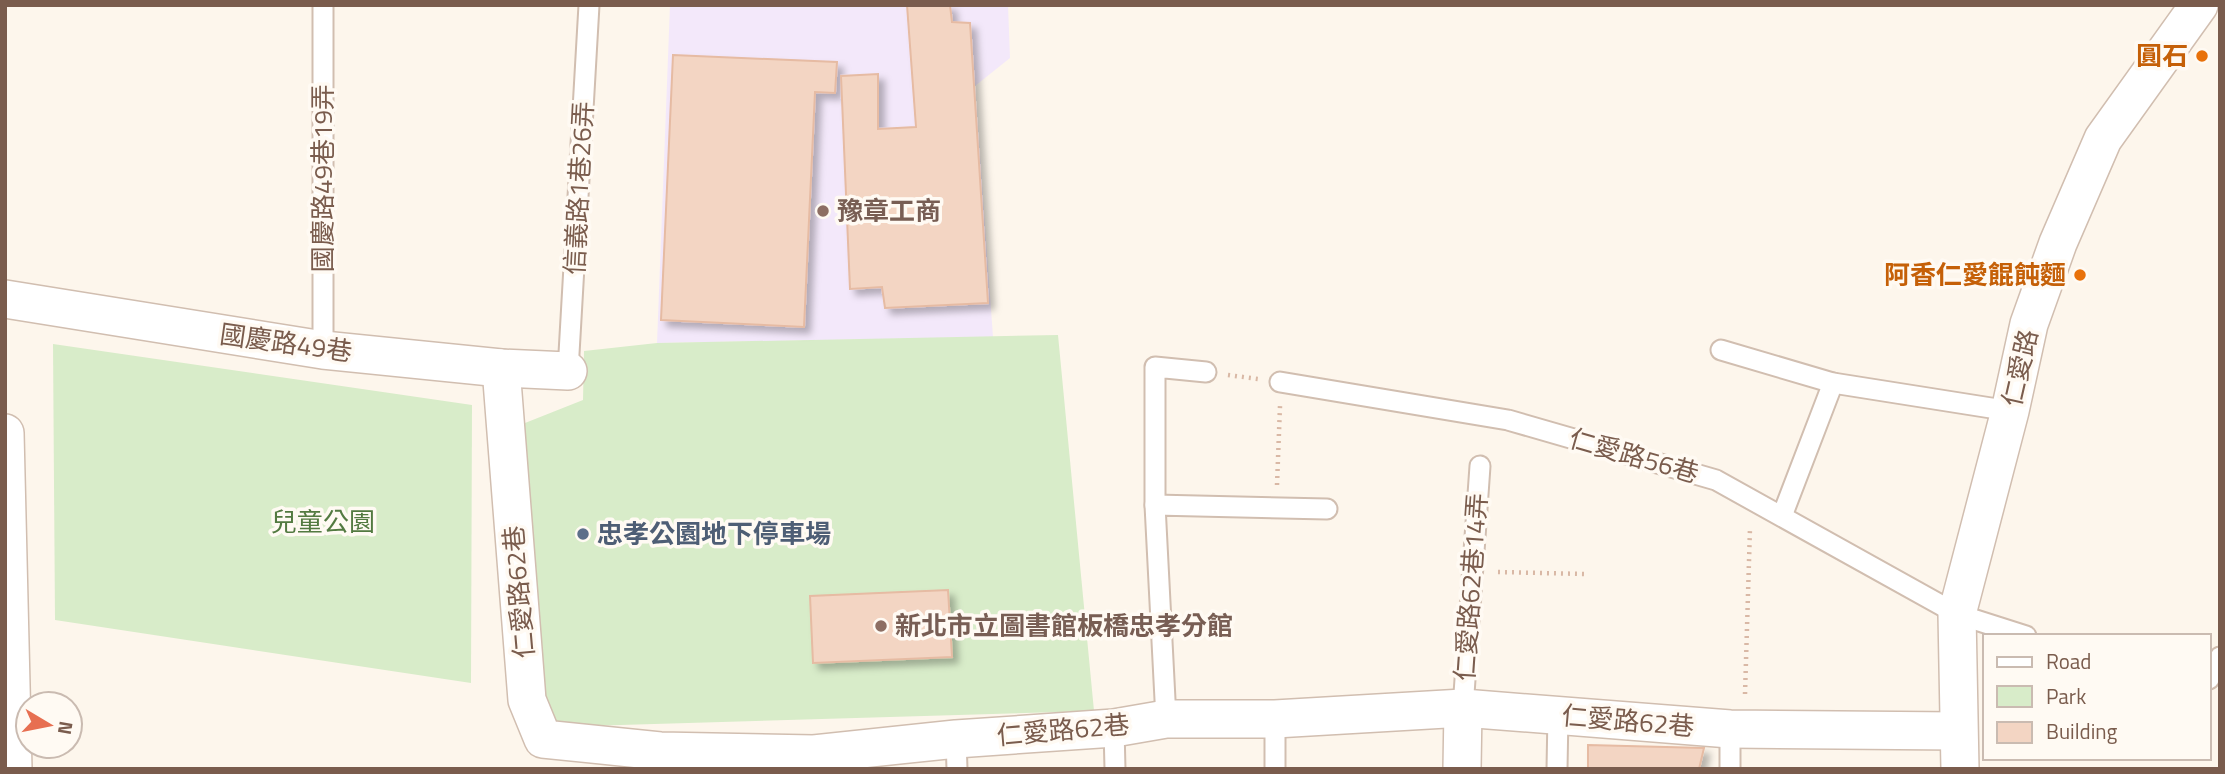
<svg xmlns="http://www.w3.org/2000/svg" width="2225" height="774" font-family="'Titillium Web','Noto Sans TC',sans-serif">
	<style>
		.education { fill: #f3e8fa }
		.green { fill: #d8ecc9 }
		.building { fill: #f3d5c3; stroke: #e6bba3; stroke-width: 2; filter: url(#shadow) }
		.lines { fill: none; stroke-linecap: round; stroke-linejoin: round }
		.lane-casing { stroke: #d1beb0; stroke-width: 23 }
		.street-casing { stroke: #d1beb0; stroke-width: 40 }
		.path { stroke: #d9b8a5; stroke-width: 4.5; stroke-dasharray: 2 5; stroke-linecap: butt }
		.lane { stroke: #fff; stroke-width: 19 }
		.street { stroke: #fff; stroke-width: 37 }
		.food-dot { fill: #e8710a; stroke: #fffaf3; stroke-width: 2.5 }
		.education-dot { fill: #8d6e63; stroke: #fffaf3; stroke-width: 2.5 }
		.service-dot { fill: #5c6f8a; stroke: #fffaf3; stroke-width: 2.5 }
		.labels { text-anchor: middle; stroke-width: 7; stroke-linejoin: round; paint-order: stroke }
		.food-label { font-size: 26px; font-weight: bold; fill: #c56008; stroke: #fffaf3; text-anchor: end }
		.street-label { font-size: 26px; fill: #7a5c4d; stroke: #fffaf3 }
		.education-label { font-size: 26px; font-weight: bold; fill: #785e54; stroke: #fffaf3; text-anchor: start }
		.park-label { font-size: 26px; fill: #537a41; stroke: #fffaf3 }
		.service-label { font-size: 26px; font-weight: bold; fill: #4e5e75; stroke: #fffaf3; text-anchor: start }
	</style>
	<defs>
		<filter id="shadow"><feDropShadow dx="6" dy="6" stdDeviation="3.5" flood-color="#0004"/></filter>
	</defs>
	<rect width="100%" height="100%" fill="#fdf6ec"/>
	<!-- education -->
	<path class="education" d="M670,5H1008L1010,58L975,86L993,337L657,343Z"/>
	<!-- green -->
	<g class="green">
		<path d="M1058,335L1094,711L553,727L508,697L495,435L583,400L584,351L657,343Z"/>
		<path d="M53,344L472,405L471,683L55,620Z"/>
	</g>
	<!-- building -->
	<g class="building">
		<path d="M907,5H950L952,22L970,23L988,303L885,308L882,287L850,289L841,76L878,74V129L916,127Z"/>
		<path d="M673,55L837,62L835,93L815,92L804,327L661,320Z"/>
		<path d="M948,590L952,657L813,663L810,596Z"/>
		<path d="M1588,745L1704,748L1699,769H1588Z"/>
	</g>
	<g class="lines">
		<defs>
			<g id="lane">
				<path d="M323,5V350"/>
				<path d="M1721,350L1833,383L2010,411"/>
				<path d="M568,371L589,5"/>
				<path d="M1280,382L1508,420L1716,480L1957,614L2026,636"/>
				<path d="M1155,505V367L1206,372"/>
				<path d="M1782,516L1833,383"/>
				<path d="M2209,679L2220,657"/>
				<path d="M1463,708L1480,466"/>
				<path d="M1166,719L1155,505L1327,509"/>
				<path d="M1114,728L1115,769"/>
				<path d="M956,739L957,769"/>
				<path d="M1275,769V719"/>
				<path d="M1557,769L1558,715"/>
				<path d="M1730,769V729"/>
			</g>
			<g id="street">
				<path d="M5,299L323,350L501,368L568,371"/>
				<path d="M501,368L527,700L543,739L660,751L814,754L956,739L1114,728L1166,719H1275L1463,708L1730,729L1958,731"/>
				<path d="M5,433L13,769"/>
				<path d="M1462,769L1463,708"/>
				<path d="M1960,769L1957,614L2010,411L2029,324L2058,243L2103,139L2199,5"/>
			</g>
		</defs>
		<!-- lane casing -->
		<use href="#lane" class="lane-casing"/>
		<!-- street casing -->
		<use href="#street" class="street-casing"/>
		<!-- path -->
		<g class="path">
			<path d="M1228,375L1258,379"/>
			<path d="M1277,485L1280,406"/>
			<path d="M1498,572L1585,574"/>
			<path d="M1745,694L1750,528"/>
		</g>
		<!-- lane -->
		<use href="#lane" class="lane"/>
		<!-- street -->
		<use href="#street" class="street"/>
	</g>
	<!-- markers -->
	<g class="food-dot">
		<circle cx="2202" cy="56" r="7"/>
		<circle cx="2080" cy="275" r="7"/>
	</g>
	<g class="education-dot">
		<circle cx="823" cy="211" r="7"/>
		<circle cx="881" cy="626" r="7"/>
	</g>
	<circle class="service-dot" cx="583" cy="534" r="7"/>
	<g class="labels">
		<!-- food labels -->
		<g class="food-label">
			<text x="2188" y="65">圓石</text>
			<text x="2066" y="284">阿香仁愛餛飩麵</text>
		</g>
		<!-- street labels -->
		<g class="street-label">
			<text transform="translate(323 178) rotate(-90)" y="9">國慶路49巷19弄</text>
			<text transform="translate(579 188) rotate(-87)" y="9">信義路1巷26弄</text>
			<text transform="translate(286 343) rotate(8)" y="9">國慶路49巷</text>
			<text transform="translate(2020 368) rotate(-77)" y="9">仁愛路</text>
			<text transform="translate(1634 456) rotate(16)" y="9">仁愛路56巷</text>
			<text transform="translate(1471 587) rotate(-86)" y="9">仁愛路62巷14弄</text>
			<text transform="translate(519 592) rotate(-95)" y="9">仁愛路62巷</text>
			<text transform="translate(1628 721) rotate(5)" y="9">仁愛路62巷</text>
			<text transform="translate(1063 730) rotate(-5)" y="9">仁愛路62巷</text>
		</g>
		<!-- education labels -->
		<g class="education-label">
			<text x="837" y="220">豫章工商</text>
			<text x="895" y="635">新北市立圖書館板橋忠孝分館</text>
		</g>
		<!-- park labels -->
		<g class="park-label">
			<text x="323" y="531">兒童公園</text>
		</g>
		<!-- service labels -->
		<g class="service-label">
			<text x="597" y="543">忠孝公園地下停車場</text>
		</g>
	</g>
	<!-- border -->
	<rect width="2225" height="774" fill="none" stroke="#7a5c4d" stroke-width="14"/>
	<!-- legend -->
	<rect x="1983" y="634" width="228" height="126" fill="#fffaf3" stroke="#cabbb1" stroke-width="2"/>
	<rect x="1997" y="657" width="35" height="10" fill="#ffffff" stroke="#cabbb1" stroke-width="2"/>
	<text x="2046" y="669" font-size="21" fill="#7a5c4d">Road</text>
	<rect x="1997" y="686" width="35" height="21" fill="#d8ecc9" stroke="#cabbb1" stroke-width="2"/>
	<text x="2046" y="704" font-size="21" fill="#7a5c4d">Park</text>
	<rect x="1997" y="722" width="35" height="21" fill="#f3d5c3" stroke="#cabbb1" stroke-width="2"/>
	<text x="2046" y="739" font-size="21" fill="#7a5c4d">Building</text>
	<!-- north arrow -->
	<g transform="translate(49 725) rotate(100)"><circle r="33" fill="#fffaf3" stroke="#cabbb1" stroke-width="2"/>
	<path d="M0-5L12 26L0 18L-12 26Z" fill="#e76f51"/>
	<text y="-10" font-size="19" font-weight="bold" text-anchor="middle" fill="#7a5c4d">N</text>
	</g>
</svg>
